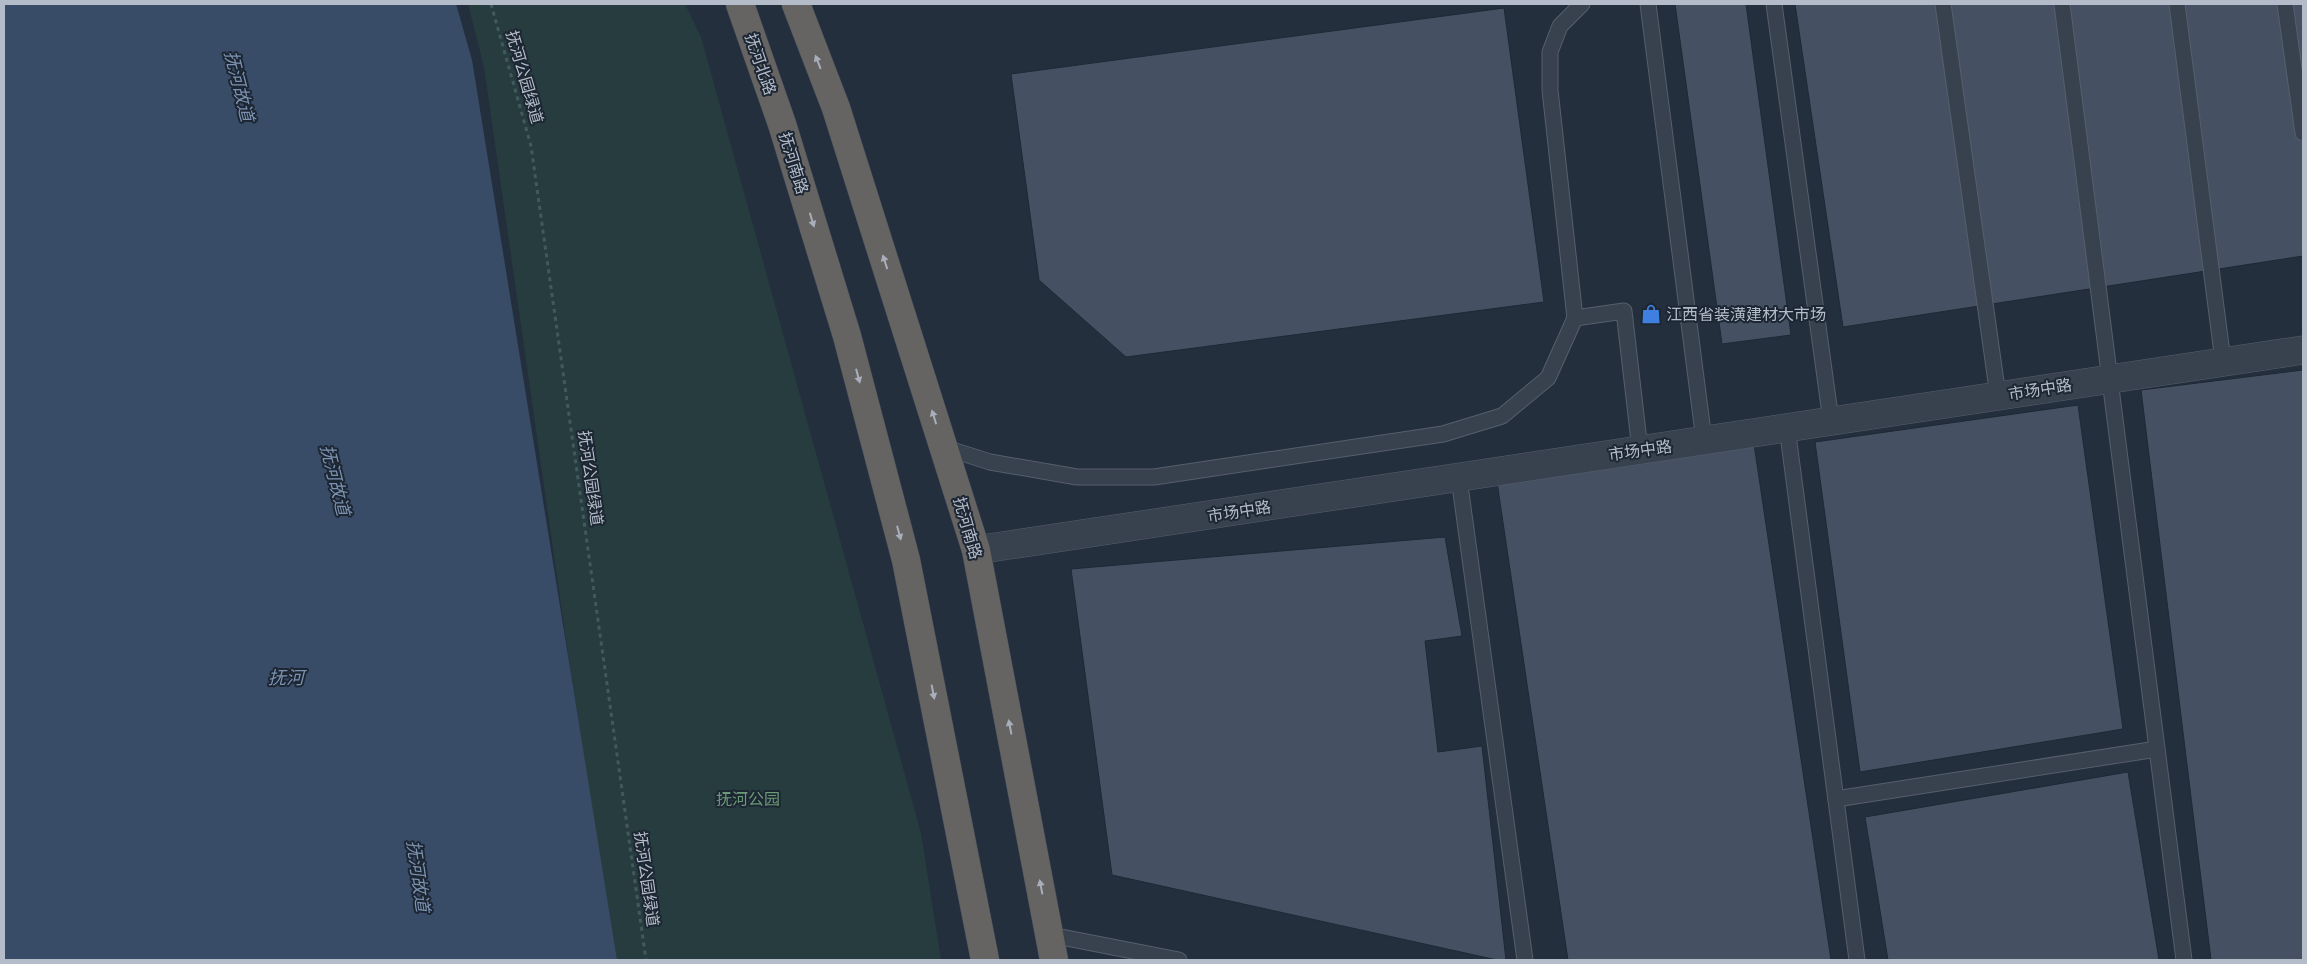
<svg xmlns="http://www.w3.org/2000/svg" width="2307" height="964" font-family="Inter,'Noto Sans SC',sans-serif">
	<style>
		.green { fill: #263c3f }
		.water { fill: #394c67 }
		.building { fill: #455162; stroke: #1f2835 }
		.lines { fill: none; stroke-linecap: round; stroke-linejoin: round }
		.service-casing { stroke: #565f6c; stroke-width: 17 }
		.minor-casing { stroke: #565f6c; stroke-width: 29 }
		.trunk-casing { stroke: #434c59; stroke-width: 29 }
		.path { stroke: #44595c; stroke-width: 3; stroke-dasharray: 4 4; stroke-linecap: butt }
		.service { stroke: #38414e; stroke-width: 15 }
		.minor { stroke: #38414e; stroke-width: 28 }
		.trunk { stroke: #656462; stroke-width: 28 }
		.oneway { fill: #a8afba }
		.labels { text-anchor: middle; stroke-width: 4; stroke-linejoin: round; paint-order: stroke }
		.street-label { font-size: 16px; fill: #b4bcc9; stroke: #1d2633 }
		.poi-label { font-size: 16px; fill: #b4bcc9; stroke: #1d2633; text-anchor: start }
		.park-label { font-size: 16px; fill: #6b9a76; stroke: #1d2633 }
		.water-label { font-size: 18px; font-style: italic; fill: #7c92b1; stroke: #1d2633 }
	</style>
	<rect width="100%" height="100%" fill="#242f3e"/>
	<!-- green -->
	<path class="green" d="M468,4H685L701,37L921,833L941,960H612L484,67Z"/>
	<!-- water -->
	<path class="water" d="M4,4H456L472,60L617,960H4Z"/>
	<!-- building -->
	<g class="building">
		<path d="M1675,4H1746L1791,335L1722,344Z"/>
		<path d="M1795,4H2303V256L1843,327Z"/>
		<path d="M1504,8L1544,302L1126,357L1039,280L1011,74Z"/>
		<path d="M2303,370V960H2211L2141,390Z"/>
		<path d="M2078,405L2123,729L1860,772L1815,442Z"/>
		<path d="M1754,444L1831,960H1568L1497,482Z"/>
		<path d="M1445,537L1462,636L1425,641L1438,752L1482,746L1506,960H1497L1112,875L1071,569Z"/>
		<path d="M2128,772L2159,960H1888L1865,817Z"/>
	</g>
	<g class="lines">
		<defs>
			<g id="service">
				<path d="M1582,4L1560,26L1550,52V90L1575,318L1624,311L1640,450"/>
				<path d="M1648,4L1704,440"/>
				<path d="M1774,4L1831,421"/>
				<path d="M1943,4L1998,396"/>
				<path d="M2062,4L2184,960"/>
				<path d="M2177,4L2223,361"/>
				<path d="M2285,4L2303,133"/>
				<path d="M1787,427L1857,960"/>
				<path d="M943,447L990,462L1077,477H1154L1443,434L1502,416L1548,378L1575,318"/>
				<path d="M1459,478L1525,960"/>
				<path d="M1836,799L2157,749"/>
				<path d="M1051,935L1179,960"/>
			</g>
			<path id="minor" d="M976,550L2303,350"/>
			<g id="trunk">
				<path d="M740,4L782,124L847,336L906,560L985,960"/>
				<path d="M796,4L836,108L976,550L1054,960"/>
			</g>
		</defs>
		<!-- service casing -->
		<use href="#service" class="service-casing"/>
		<!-- minor casing -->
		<use href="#minor" class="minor-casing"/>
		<!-- trunk casing -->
		<use href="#trunk" class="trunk-casing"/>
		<!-- path -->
		<path class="path" d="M491,4L531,146L646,960"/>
		<!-- service -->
		<use href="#service" class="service"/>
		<!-- minor -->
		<use href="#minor" class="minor"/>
		<!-- trunk -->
		<use href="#trunk" class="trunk"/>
	</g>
	<!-- one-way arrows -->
	<defs><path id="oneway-solid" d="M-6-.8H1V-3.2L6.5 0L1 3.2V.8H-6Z" transform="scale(1.25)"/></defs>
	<g class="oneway">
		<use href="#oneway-solid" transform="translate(818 62) rotate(-111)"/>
		<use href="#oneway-solid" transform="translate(812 220) rotate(73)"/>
		<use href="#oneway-solid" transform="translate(885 262) rotate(-108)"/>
		<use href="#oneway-solid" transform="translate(858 376) rotate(75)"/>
		<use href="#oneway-solid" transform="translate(934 417) rotate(-107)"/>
		<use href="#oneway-solid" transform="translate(899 533) rotate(75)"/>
		<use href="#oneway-solid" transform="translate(933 692) rotate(79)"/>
		<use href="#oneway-solid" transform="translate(1010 727) rotate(-101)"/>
		<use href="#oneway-solid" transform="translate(1041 887) rotate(-101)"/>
	</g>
	<!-- icons -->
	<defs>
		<symbol id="shop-bare" viewBox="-9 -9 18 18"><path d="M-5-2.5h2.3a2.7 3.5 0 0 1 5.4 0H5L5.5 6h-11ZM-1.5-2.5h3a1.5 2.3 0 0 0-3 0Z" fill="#3f7fe0" stroke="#1d2633" stroke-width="2.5" paint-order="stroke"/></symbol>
	</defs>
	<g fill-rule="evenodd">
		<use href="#shop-bare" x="1637" y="300" width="28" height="28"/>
	</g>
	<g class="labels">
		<!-- street labels -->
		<g class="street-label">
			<text transform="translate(761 64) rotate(71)" y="6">抚河北路</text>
			<text transform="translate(525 77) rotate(74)" y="6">抚河公园绿道</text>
			<text transform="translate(794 163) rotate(73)" y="6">抚河南路</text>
			<text transform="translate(2040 389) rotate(-9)" y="6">市场中路</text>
			<text transform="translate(1640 450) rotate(-8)" y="6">市场中路</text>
			<text transform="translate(591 478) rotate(82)" y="6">抚河公园绿道</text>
			<text transform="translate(1239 511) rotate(-9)" y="6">市场中路</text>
			<text transform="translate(968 528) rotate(74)" y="6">抚河南路</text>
			<text transform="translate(647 879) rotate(82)" y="6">抚河公园绿道</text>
		</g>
		<!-- poi labels -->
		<g class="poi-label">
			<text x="1666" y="320">江西省装潢建材大市场</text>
		</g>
		<!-- park labels -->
		<g class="park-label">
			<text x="748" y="805">抚河公园</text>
		</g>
		<!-- water labels -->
		<g class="water-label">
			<text transform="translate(239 86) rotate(76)" y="6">抚河故道</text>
			<text transform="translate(335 480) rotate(76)" y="6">抚河故道</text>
			<text x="286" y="684">抚河</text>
			<text transform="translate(418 876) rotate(82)" y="6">抚河故道</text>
		</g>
	</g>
	<!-- border -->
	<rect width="2307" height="964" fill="none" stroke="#b4bcc9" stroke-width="10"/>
</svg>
